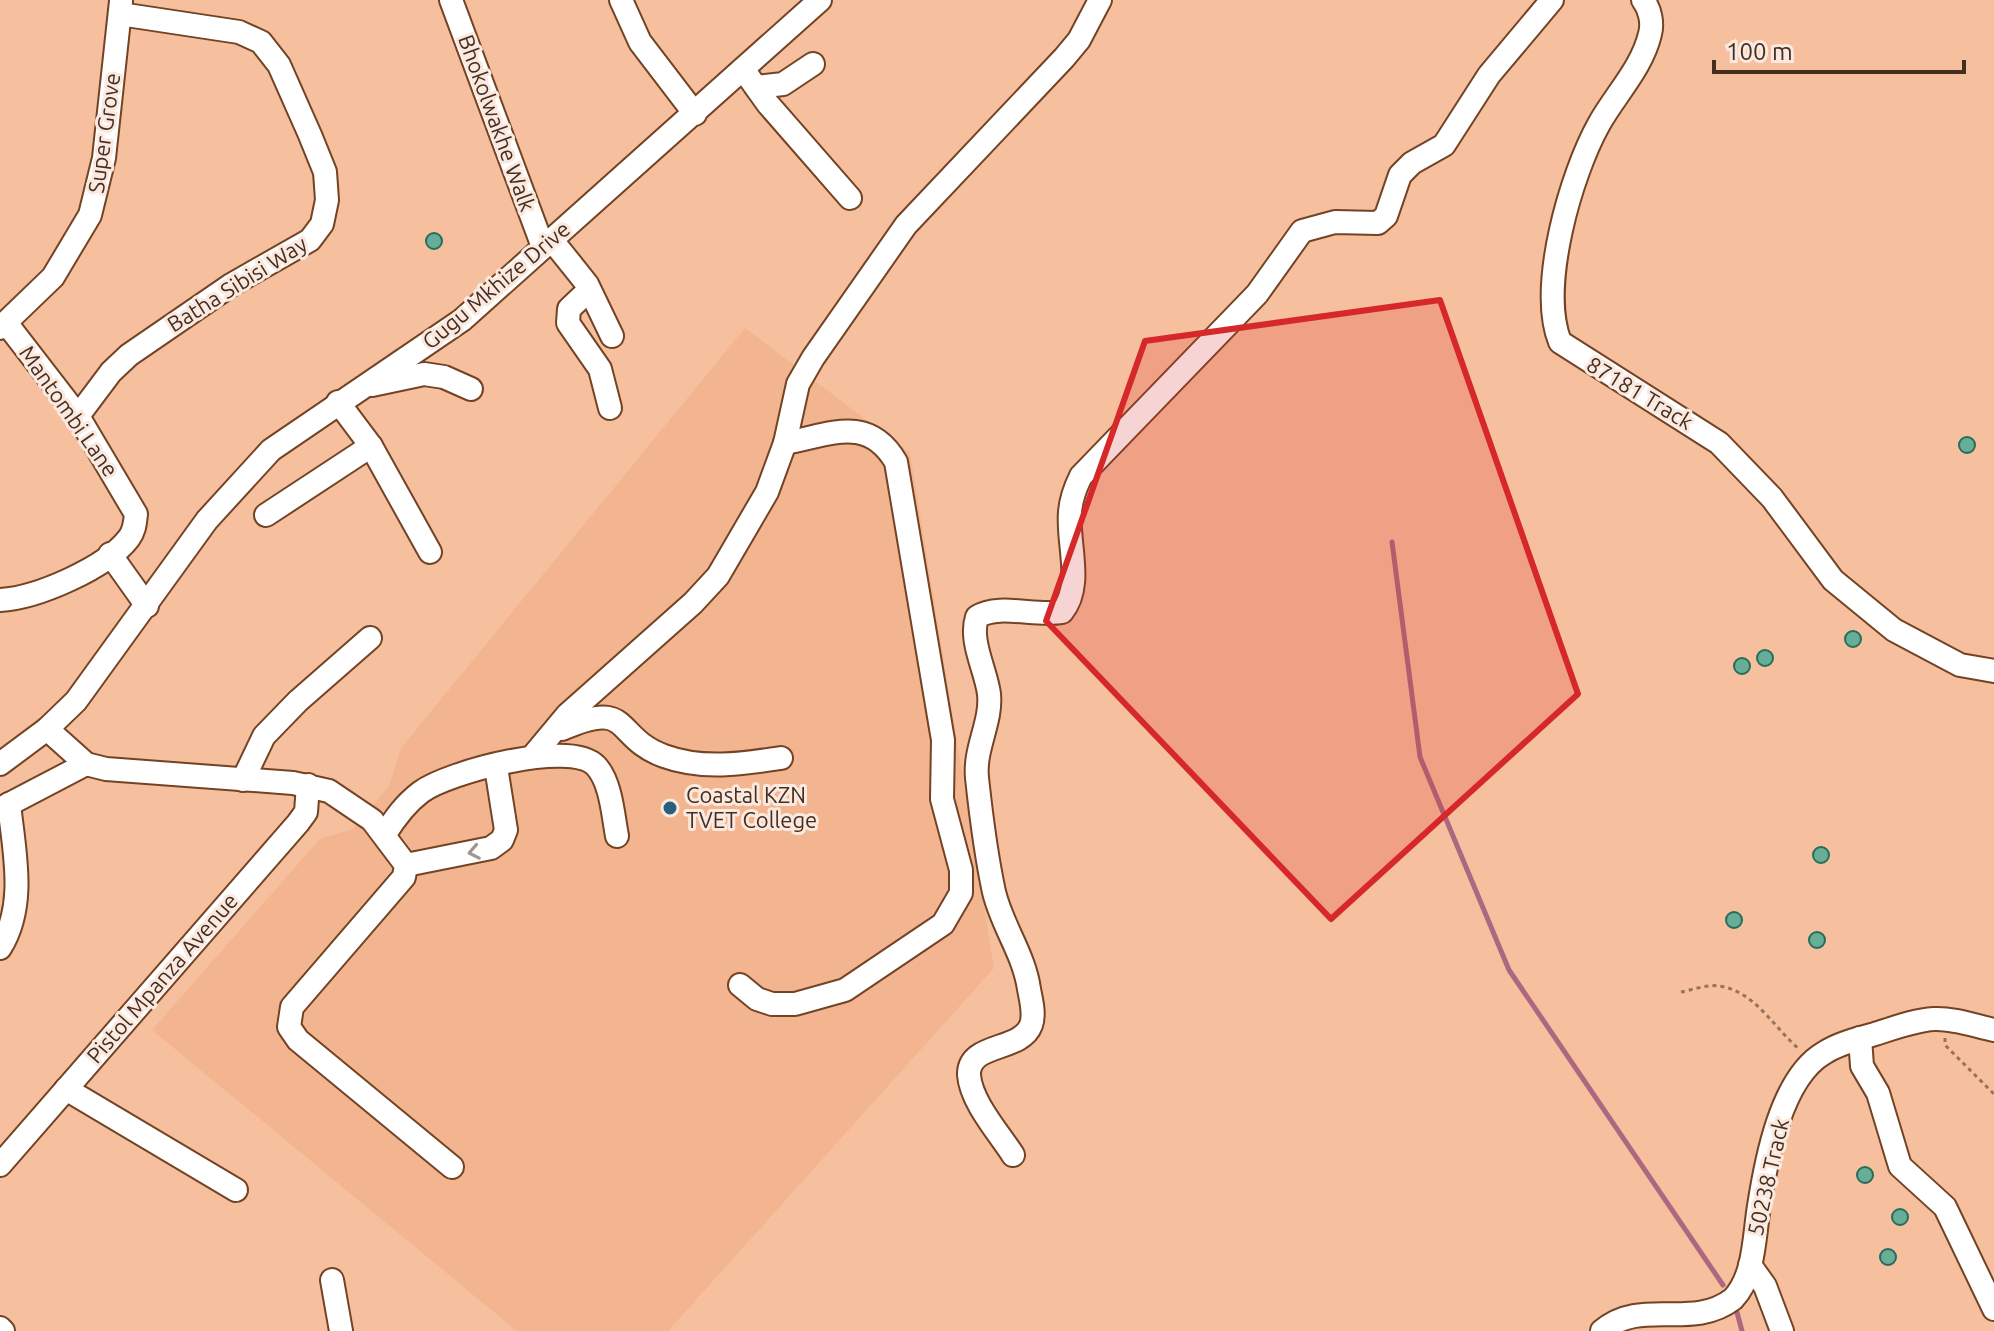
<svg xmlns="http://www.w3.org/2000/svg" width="1994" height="1331" font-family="Ubuntu,sans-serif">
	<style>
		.built { fill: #f3b58f }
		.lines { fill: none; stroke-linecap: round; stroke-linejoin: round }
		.stream { stroke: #ac6880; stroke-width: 5 }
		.building { fill: #67ad98; stroke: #246e5b; stroke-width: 2 }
		.minor-casing { stroke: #724324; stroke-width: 26 }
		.path { stroke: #98725b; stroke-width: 3; stroke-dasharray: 4 4; stroke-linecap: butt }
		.minor { stroke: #fff; stroke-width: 22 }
		.oneway { stroke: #a29690 }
		.marked { fill: #d62828; fill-opacity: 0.2; stroke: #d62828; stroke-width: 6; stroke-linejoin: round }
		.poi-dot { fill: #285f7a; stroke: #fbe9df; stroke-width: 3 }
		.labels { text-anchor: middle; stroke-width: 6; stroke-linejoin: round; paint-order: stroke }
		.street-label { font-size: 22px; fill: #442e21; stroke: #fbe9df }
		.poi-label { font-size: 22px; fill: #442e21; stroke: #fbe9df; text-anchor: start }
	</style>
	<rect width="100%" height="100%" fill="#f6bf9d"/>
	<!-- built -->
	<path class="built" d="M745,328L910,453L994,968L668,1331H517L152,1030L320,839L353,829L389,786L401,748Z"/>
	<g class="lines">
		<!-- stream -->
		<g class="stream">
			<path d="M1392,542L1420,757L1509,970L1723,1285"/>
			<path d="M1735,1305L1742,1331"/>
		</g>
	</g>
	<!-- building -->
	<g class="building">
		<circle cx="434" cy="241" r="8"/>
		<circle cx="1967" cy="445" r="8"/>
		<circle cx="1853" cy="639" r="8"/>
		<circle cx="1765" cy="658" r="8"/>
		<circle cx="1742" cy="666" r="8"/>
		<circle cx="1821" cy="855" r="8"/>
		<circle cx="1734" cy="920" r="8"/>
		<circle cx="1817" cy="940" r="8"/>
		<circle cx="1865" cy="1175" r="8"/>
		<circle cx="1900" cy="1217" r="8"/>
		<circle cx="1888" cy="1257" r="8"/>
	</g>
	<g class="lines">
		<defs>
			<g id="minor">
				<path d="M451,0L543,247"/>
				<path d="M621,0L640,42L695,114"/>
				<path d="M1643,0C1650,9 1653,23 1650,34C1642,68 1615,95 1599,124C1571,174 1538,287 1560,342L1719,443L1772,498L1833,580L1894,630L1960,665L1994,671"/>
				<path d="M743,69L768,104L850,198"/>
				<path d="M756,87L783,84L813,64"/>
				<path d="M551,239L587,284L612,336"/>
				<path d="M589,290L569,309L568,323L600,369L610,408"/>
				<path d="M0,328L53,277L90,215L104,158L121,1"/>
				<path d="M372,385L424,374L444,377L471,389"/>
				<path d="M338,402L371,446L430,552"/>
				<path d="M78,416L111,372L129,355L231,285L310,240L322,224L327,200L325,172L310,135L279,65L261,42L239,32L120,14"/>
				<path d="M266,515L371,446"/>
				<path d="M110,554L147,606"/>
				<path d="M0,600C37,598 106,568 129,538C135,530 135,522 136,514L78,416L7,324"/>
				<path d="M47,729L86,764L106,769L293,783L329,791L372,820L406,865L404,877L292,1007L289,1027L298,1040L452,1167"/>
				<path d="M562,729C633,698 612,737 664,756C702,770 742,764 781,758"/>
				<path d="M532,757L567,715L693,603L718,576L767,492L785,443L798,384L813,358L906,225L1064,58L1079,40L1100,0"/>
				<path d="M0,764L47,729L76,701L207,520L271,450L462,320L820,0"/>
				<path d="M243,780L264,736L298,701L370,638"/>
				<path d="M0,809L86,764"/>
				<path d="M385,834C395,818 405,804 421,792C448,772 571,739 596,766C611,782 613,815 617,836"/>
				<path d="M406,865L491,848L502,840L506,830L496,767"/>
				<path d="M0,948C27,905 14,851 9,804"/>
				<path d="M740,985L757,999L772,1004H795L845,990L943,924L961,893V870L942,799L943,740L896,462C868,414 830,435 785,443"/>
				<path d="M1860,1038L1862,1066L1878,1093L1900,1166L1945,1207L1994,1309"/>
				<path d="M66,1089L236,1190"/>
				<path d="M1013,1155C999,1133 971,1102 969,1075C968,1042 1021,1052 1031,1025C1035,1014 1031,1000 1029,989C1024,954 1002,926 994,892C986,855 981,815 977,778C974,748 992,722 989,694C986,670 969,641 977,617C999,603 1036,617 1062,612C1084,585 1067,544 1070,512C1071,499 1075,488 1081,476L1257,294L1302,231L1335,222L1378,223L1386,216L1400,175L1412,163L1444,145L1489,75L1552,0"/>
				<path d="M0,1165L298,823L306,812L308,785"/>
				<path d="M1750,1265L1765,1286L1782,1331"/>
				<path d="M332,1280L341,1331"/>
				<path d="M0,1328L3,1331"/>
				<path d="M1602,1331C1642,1297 1691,1331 1733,1299C1755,1276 1754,1236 1759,1206C1766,1161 1781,1078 1824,1053C1839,1043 1858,1039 1875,1034C1894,1028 1915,1020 1934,1019C1954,1018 1975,1026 1994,1030"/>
			</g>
		</defs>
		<!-- minor casing -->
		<use href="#minor" class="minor-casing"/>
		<!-- path -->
		<g class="path">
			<path d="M1681,992C1692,990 1708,984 1719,986C1755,991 1774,1028 1799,1049"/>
			<path d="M1945,1038V1045L1994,1094"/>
		</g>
		<!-- minor -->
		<use href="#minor" class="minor"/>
	</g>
	<!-- one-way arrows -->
	<defs><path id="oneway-chevron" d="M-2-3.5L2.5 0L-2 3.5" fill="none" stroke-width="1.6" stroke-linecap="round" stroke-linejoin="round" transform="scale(2)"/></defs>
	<use class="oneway" href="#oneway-chevron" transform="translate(474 852) rotate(169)"/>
	<!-- marked area -->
	<path class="marked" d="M1440,300L1578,694L1331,919L1046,621L1145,341Z"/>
	<!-- markers -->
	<circle class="poi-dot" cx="670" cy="808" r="8"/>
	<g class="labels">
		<!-- street labels -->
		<g class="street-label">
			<text transform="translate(497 123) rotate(70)" y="8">Bhokolwakhe Walk</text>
			<text transform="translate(104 133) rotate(-82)" y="8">Super Grove</text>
			<text transform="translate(237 284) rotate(-32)" y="8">Batha Sibisi Way</text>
			<text transform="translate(496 285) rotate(-40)" y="8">Gugu Mkhize Drive</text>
			<text transform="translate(1640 393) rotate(31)" y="8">87181 Track</text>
			<text transform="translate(69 411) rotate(55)" y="8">Mantombi Lane</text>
			<text transform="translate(162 978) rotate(-49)" y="8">Pistol Mpanza Avenue</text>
			<text transform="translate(1768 1177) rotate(-77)" y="8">50238 Track</text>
		</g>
		<!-- poi labels -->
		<g class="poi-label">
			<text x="686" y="803">Coastal KZN<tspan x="686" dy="25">TVET College</tspan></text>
		</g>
	</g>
	<!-- scale -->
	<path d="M1714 60v12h250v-12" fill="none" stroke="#442e21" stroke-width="4"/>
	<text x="1726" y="60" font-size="24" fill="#442e21" stroke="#fbe9df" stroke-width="6" paint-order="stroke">100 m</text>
</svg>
